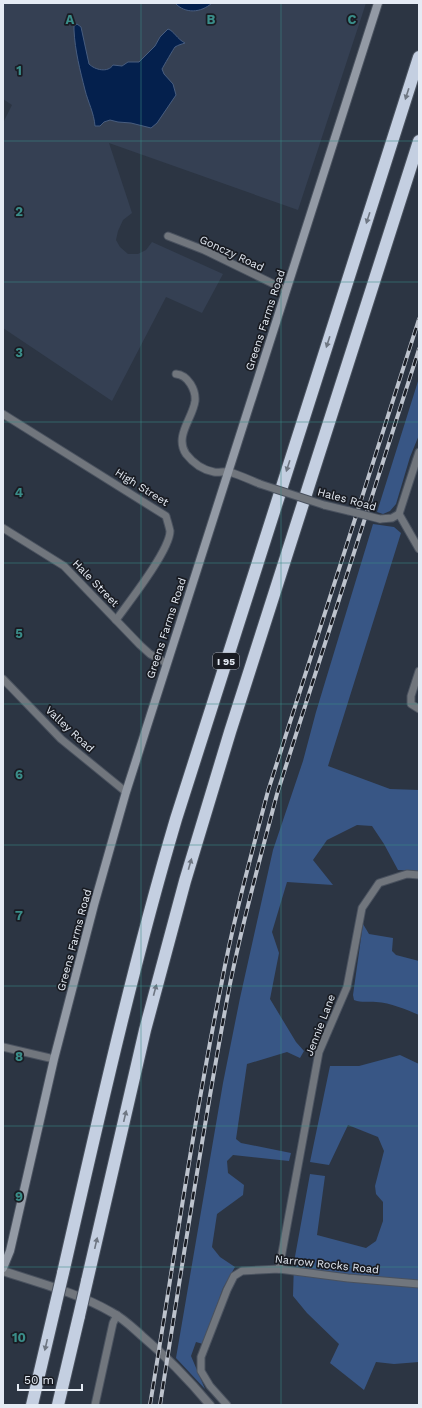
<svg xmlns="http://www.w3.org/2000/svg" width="422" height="1408" font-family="'Work Sans',sans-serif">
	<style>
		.built { fill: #354053 }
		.green { fill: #385685 }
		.water { fill: #04204d; stroke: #485d7f }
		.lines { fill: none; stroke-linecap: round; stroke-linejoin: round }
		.minor-casing { stroke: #4a525f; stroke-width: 9 }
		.tertiary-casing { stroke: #4a525f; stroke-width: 10 }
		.secondary-casing { stroke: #4a525f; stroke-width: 10 }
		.motorway-casing { stroke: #4a525f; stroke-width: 14 }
		.minor { stroke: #71767d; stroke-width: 7 }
		.tertiary { stroke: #71767d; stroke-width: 8 }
		.secondary { stroke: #939aa5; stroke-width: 8 }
		.motorway { stroke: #c4cfe1; stroke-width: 12 }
		.rail-casing { stroke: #bdc3cd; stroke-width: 4 }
		.rail { stroke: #191c23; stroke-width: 2.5; stroke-dasharray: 8; stroke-linecap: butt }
		.minor-bridge-casing { stroke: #4a525f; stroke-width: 9; stroke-linecap: butt }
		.motorway-bridge-casing { stroke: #4a525f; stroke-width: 14; stroke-linecap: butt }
		.minor-bridge { stroke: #71767d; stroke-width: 7 }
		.motorway-bridge { stroke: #c4cfe1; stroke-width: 12 }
		.oneway { fill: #6e7682 }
		.grid { fill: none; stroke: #3a8d89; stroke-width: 1; stroke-opacity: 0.55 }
		.labels { text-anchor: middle; stroke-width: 3.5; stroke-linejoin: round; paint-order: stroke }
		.shield { fill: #191c23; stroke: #a8adb5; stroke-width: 1 }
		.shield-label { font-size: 10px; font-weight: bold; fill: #e5ebf4 }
		.street-label { font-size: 11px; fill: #e5ebf4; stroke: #191c23 }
		.grid-label { font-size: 13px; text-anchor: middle; font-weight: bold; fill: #3a8d89; stroke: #191c23; stroke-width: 3.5; stroke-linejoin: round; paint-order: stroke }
	</style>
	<rect width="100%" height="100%" fill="#2c3543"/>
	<!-- built -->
	<path class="built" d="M3,3H366L298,210L109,143L132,213L123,220L118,231L116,240L120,247L128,254H138L146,250L152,242L223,274L202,313L166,297L112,401L3,328V123L12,105L3,99Z"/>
	<!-- green -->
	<g class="green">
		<path d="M419,378V435L410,457L396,504L390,511L383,514L377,512Z"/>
		<path d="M373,524L394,527L401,533L328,766L390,789L419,790V871L398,870L384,844L372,826L357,825L327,840L313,860L333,885L287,882L272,932L279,953L270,999L296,1042L304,1051L300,1058L287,1052L247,1064L236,1139L241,1143L291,1153L289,1161L233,1155L227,1161L228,1173L244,1185L243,1195L217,1214L212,1247L220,1257L235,1267L223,1288L203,1344L196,1342L191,1356L205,1389L176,1358L223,1083L240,998L273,850L303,761L316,712Z"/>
		<path d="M363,924L369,934L393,938L392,951L396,955L419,961V1015C405,1009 391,1003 376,1002C368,1001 362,1003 354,1000L353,995Z"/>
		<path d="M400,1055L419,1064V1362L394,1364L376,1362L364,1390L330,1363L339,1344L307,1313L293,1296L294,1262L310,1174L325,1176L317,1235L366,1248L376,1241L383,1221V1202L376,1194L375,1186L384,1151L378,1137L348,1125L329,1165L310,1162L330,1066H359Z"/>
	</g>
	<!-- water -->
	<g class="water">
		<path d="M175,3H212C201,13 185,14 175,3Z"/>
		<path d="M77,24L81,27L89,64C95,70 108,73 113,65L122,66L128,62H139L155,46L160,37L168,29C174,31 177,39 185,43C182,44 178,45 175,47C174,48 163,67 162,69L164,74L173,84L176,95L157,123L151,128L131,123L118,122L110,120L104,122L100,126H95C94,113 88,102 85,90C80,70 75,51 74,30V26Z"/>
	</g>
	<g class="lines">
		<defs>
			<g id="minor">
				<path d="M168,236L204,250L286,290"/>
				<path d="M176,374C188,375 196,390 195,401C193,418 174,436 186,454C193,463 203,470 214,472C219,473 224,471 229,472C240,475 250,480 260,484"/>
				<path d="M3,414L166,516C167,520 169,526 170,531C170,550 129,602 116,620"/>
				<path d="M324,505L349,511"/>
				<path d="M399,514L419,549"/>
				<path d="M380,519L392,518L399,514L419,452"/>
				<path d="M3,528L64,566L140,645L150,654L166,663"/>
				<path d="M419,671L411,696V704L419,709"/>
				<path d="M3,679L61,739L126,792"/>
				<path d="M3,1047L54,1059"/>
				<path d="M279,1269L319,1052L347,987L362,908L379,883L407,874L419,875"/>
				<path d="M95,1405L113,1323L117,1315"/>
				<path d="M227,1405L210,1386L201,1371V1357L227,1290L234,1276L242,1271L279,1269L348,1278L419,1284"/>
			</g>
			<path id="tertiary" d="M3,1271C39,1283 78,1293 111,1312C123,1318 132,1327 142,1336C167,1357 189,1380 210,1405"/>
			<path id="secondary" d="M3,1268L10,1251L54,1059L94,905L126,792L378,3"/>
			<g id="motorway">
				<path d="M63,1273C98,1120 132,968 176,819L419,57"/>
				<path d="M87,1281L145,1030L185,881L230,732L419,141"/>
				<path d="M32,1405L55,1307"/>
				<path d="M58,1405L79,1316"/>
			</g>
		</defs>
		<!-- minor casing -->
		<use href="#minor" class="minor-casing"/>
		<!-- tertiary casing -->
		<use href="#tertiary" class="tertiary-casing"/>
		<!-- secondary casing -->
		<use href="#secondary" class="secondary-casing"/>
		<!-- motorway casing -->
		<use href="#motorway" class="motorway-casing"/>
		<!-- minor -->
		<use href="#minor" class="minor"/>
		<!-- tertiary -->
		<use href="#tertiary" class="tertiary"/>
		<!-- secondary -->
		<use href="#secondary" class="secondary"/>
		<!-- motorway -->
		<use href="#motorway" class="motorway"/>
		<defs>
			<g id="rail">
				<path d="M150,1405C173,1266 193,1125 221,986C233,921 251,856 268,791L419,319"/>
				<path d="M160,1405C182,1266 203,1127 229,989C242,923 260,859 277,794L419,349"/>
			</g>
		</defs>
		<!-- rail casing -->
		<use href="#rail" class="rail-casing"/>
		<!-- rail -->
		<use href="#rail" class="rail"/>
		<defs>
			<g id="minor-bridge">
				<path d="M260,484L324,505"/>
				<path d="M349,511L380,519"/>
			</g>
			<g id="motorway-bridge">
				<path d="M55,1307L63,1273"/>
				<path d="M79,1316L87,1281"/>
			</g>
		</defs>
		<!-- minor-bridge casing -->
		<use href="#minor-bridge" class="minor-bridge-casing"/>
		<!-- motorway-bridge casing -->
		<use href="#motorway-bridge" class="motorway-bridge-casing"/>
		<!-- minor-bridge -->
		<use href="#minor-bridge" class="minor-bridge"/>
		<!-- motorway-bridge -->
		<use href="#motorway-bridge" class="motorway-bridge"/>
	</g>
	<!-- one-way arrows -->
	<defs><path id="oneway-solid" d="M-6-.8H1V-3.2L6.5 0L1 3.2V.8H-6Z"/></defs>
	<g class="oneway">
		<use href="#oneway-solid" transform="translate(407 94) rotate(108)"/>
		<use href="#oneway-solid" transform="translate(368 218) rotate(108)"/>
		<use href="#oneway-solid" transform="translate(328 342) rotate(108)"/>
		<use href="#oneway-solid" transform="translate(288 466) rotate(108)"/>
		<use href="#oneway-solid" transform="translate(190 864) rotate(-74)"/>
		<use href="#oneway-solid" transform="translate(155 990) rotate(-75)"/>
		<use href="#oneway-solid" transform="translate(125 1116) rotate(-77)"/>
		<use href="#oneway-solid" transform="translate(96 1243) rotate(-77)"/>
		<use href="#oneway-solid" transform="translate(46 1345) rotate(103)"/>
	</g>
	<!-- grid -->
	<path class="grid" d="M141,3V1405M281,3V1405M3,141H419M3,282H419M3,422H419M3,563H419M3,704H419M3,845H419M3,986H419M3,1126H419M3,1267H419"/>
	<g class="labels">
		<!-- shield labels -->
		<rect class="shield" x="213" y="653" width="26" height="16" rx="3"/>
		<g class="shield-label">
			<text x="226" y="665">I 95</text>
		</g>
		<!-- street labels -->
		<g class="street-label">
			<text transform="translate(232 253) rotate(25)" y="4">Gonczy Road</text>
			<text transform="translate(265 320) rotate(-72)" y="4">Greens Farms Road</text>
			<text transform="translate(142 487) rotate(32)" y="4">High Street</text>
			<text transform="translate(347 499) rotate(15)" y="4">Hales Road</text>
			<text transform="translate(96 583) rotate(46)" y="4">Hale Street</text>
			<text transform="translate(166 628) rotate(-72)" y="4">Greens Farms Road</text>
			<text transform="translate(70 729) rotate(43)" y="4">Valley Road</text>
			<text transform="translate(74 940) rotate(-75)" y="4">Greens Farms Road</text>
			<text transform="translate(320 1025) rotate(-69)" y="4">Jennie Lane</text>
			<text transform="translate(327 1264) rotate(6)" y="4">Narrow Rocks Road</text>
		</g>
	</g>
	<g class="grid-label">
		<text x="70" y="24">A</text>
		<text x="211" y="24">B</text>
		<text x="352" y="24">C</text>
		<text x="19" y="75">1</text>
		<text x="19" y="216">2</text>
		<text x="19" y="357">3</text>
		<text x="19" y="497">4</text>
		<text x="19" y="638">5</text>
		<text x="19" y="779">6</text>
		<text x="19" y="920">7</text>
		<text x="19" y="1061">8</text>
		<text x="19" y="1201">9</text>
		<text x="19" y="1342">10</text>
	</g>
	<!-- border -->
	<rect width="422" height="1408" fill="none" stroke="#e5ebf4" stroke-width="8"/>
	<!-- scale -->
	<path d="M18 1384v6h64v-6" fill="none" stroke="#e5ebf4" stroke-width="2"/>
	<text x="24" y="1384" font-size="12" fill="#e5ebf4" stroke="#191c23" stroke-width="3" paint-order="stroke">50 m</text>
</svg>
